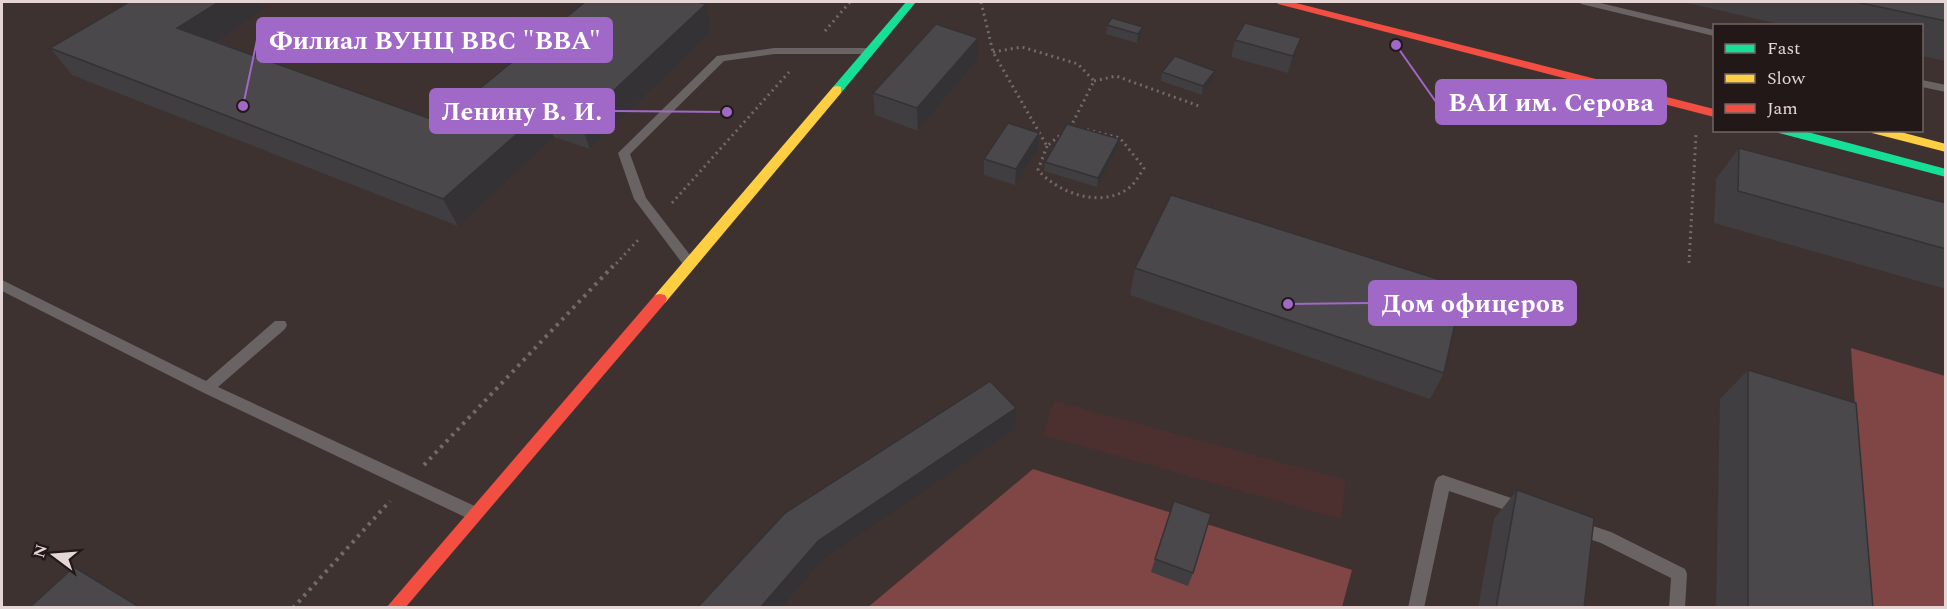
<svg xmlns="http://www.w3.org/2000/svg" width="1947" height="609" font-family="Spectral,serif">
	<style>
		.built { fill: #4c302f }
		.green { fill: #804545 }
		.lines { fill: none; stroke-linecap: round; stroke-linejoin: round }
		.path-far1 { stroke: #706a69; stroke-width: 3; stroke-dasharray: 2 4; stroke-linecap: butt }
		.path { stroke: #706a69; stroke-width: 4; stroke-dasharray: 3 5; stroke-linecap: butt }
		.lane { fill: #696463; fill-rule: evenodd }
		.fast { fill: #16e098; fill-rule: evenodd }
		.slow { fill: #ffcf43; fill-rule: evenodd }
		.jam { fill: #f24e42; fill-rule: evenodd }
		.wall { fill: #403e40 }
		.shaded-wall { fill: #343234 }
		.building { fill: #4b484b; stroke: #343234; stroke-width: 1.5 }
		.leader { fill: none; stroke: #a068c7; stroke-width: 2 }
		.callout-dot { fill: #a068c7; stroke: #231818; stroke-width: 2 }
		.callout { fill: #a068c7; stroke: #a068c7; stroke-width: 2 }
		.callout-label { font-size: 26px; text-anchor: middle; font-weight: bold; fill: #fff }
	</style>
	<rect width="100%" height="100%" fill="#3e3231"/>
	<!-- built -->
	<path class="built" d="M1054,401L1346,480L1341,519L1043,435Z"/>
	<!-- green -->
	<g class="green">
		<path d="M1851,348L1945,376V607H1869Z"/>
		<path d="M1033,469L1352,570L1342,607L867,608Z"/>
	</g>
	<g class="lines">
		<!-- path-far1 -->
		<g class="path-far1">
			<path d="M981,2L993,52L1047,146L1064,132"/>
			<path d="M825,31L850,2"/>
			<path d="M993,52L1022,47L1078,64L1094,81L1070,128"/>
			<path d="M1094,81L1116,76L1199,106"/>
			<path d="M1047,146L1038,170C1059,194 1103,209 1130,187C1136,182 1140,174 1144,168L1120,138L1084,129"/>
			<path d="M672,203L789,72"/>
			<path d="M1689,263L1696,135"/>
			<path d="M612,268L640,238"/>
		</g>
		<!-- path -->
		<g class="path">
			<path d="M424,465L613,266"/>
			<path d="M293,608L390,501"/>
		</g>
		<!-- lane -->
		<g class="lane">
			<path d="M1580,2H1596L1714,30V36L1581,4Z"/>
			<path d="M774,48H871L876,51L871,54H774L724,61L630,154L646,198L697,264L690,269L685,267L634,199L618,153L717,56Z"/>
			<path d="M1922,80L1946,85V92L1922,87Z"/>
			<path d="M2,280L206,381L275,321H285L287,325L285,329L218,387L479,508L481,513L479,518L473,520L467,518L202,392L2,291Z"/>
			<path d="M1443,475L1529,504L1531,509L1529,514L1523,516L1449,491L1424,608H1408L1435,482L1438,477Z"/>
			<path d="M1575,520L1611,532L1685,569L1687,574L1685,608H1669L1671,578L1601,543L1569,532L1567,527L1569,522Z"/>
		</g>
		<!-- fast -->
		<g class="fast">
			<path d="M906,2H916L841,93H833V87Z"/>
			<path d="M1777,130H1800L1946,169V177L1779,133Z"/>
		</g>
		<!-- slow -->
		<g class="slow">
			<path d="M837,86L841,87V93L665,303H655L653,299L655,295L833,87Z"/>
			<path d="M1870,130H1893L1946,144V152L1872,133Z"/>
		</g>
		<!-- jam -->
		<g class="jam">
			<path d="M1277,2H1292L1714,109V117L1278,4Z"/>
			<path d="M660,294L665,295L667,299L665,303L405,608H386L655,295Z"/>
		</g>
	</g>
	<!-- wall -->
	<g class="wall">
		<path d="M129,2H260L265,9L216,41L439,122L702,2L701,3L706,4L712,31L590,149L554,137L458,226L72,75L50,48Z"/>
		<path d="M1683,2H1946V61L1922,56V26H1788Z"/>
		<path d="M1107,25L1143,27L1142,36L1137,43L1106,34Z"/>
		<path d="M978,38V60L918,131L875,115L873,93Z"/>
		<path d="M1301,38L1296,54L1288,73L1231,57L1235,40Z"/>
		<path d="M1162,72L1213,80L1202,95L1161,81Z"/>
		<path d="M1039,133L1038,149L1015,185L984,175V159Z"/>
		<path d="M1119,139L1118,148L1097,187L1044,171L1045,162Z"/>
		<path d="M1739,148L1946,203V289L1714,223L1716,179Z"/>
		<path d="M1135,268L1444,373L1430,399L1130,295Z"/>
		<path d="M1748,370L1873,608H1716L1720,399Z"/>
		<path d="M1517,490L1584,608H1478L1494,519Z"/>
		<path d="M1155,559L1193,573L1188,586L1151,572Z"/>
	</g>
	<!-- shaded-wall -->
	<g class="shaded-wall">
		<path d="M219,2H260L265,9L196,55L177,28Z"/>
		<path d="M706,4L712,31L590,149L580,122Z"/>
		<path d="M1143,27L1142,36L1137,43L1138,34Z"/>
		<path d="M978,38V60L918,131L917,108Z"/>
		<path d="M1301,38L1296,54L1288,73L1293,56Z"/>
		<path d="M1215,71L1213,80L1202,95L1203,86Z"/>
		<path d="M544,110L554,137L458,226L443,199Z"/>
		<path d="M1039,133L1038,149L1015,185L1016,169Z"/>
		<path d="M1119,139L1118,148L1097,187L1098,178Z"/>
		<path d="M1016,408L1015,429L822,560L781,608H760L818,541Z"/>
	</g>
	<!-- building -->
	<g class="building">
		<path d="M129,2H219L177,28L439,122L585,2H697L706,4L580,122L544,110L443,199L50,48Z"/>
		<path d="M1856,2H1946V21Z"/>
		<path d="M1112,18L1143,27L1138,34L1107,25Z"/>
		<path d="M1245,23L1301,38L1293,56L1235,40Z"/>
		<path d="M936,24L978,38L917,108L873,93Z"/>
		<path d="M1175,56L1215,71L1203,86L1162,72Z"/>
		<path d="M1008,123L1039,133L1016,169L984,159Z"/>
		<path d="M1067,124L1119,139L1098,178L1045,162Z"/>
		<path d="M1739,148L1946,203V249L1738,191Z"/>
		<path d="M1171,195L1463,287L1444,373L1135,268Z"/>
		<path d="M1748,370L1856,403L1873,608H1748Z"/>
		<path d="M990,381L1016,408L818,541L760,608H697L785,513Z"/>
		<path d="M1517,490L1594,518L1584,608H1496Z"/>
		<path d="M1174,501L1211,514L1193,573L1155,559Z"/>
		<path d="M74,567L141,608H29Z"/>
	</g>
	<!-- callouts -->
	<path class="leader" d="M243 106L257 40M1396 45L1436 102M727 112L614 111M1288 304L1369 303"/>
	<g class="callout-dot">
		<circle cx="243" cy="106" r="6"/>
		<circle cx="1396" cy="45" r="6"/>
		<circle cx="727" cy="112" r="6"/>
		<circle cx="1288" cy="304" r="6"/>
	</g>
	<g class="callout">
		<rect x="257" y="18" width="355" height="44" rx="6"/>
		<rect x="1436" y="80" width="230" height="44" rx="6"/>
		<rect x="430" y="89" width="184" height="44" rx="6"/>
		<rect x="1369" y="281" width="207" height="44" rx="6"/>
	</g>
	<g class="callout-label">
		<text x="435" y="49">Филиал ВУНЦ ВВС "ВВА"</text>
		<text x="1551" y="111">ВАИ им. Серова</text>
		<text x="522" y="120">Ленину В. И.</text>
		<text x="1473" y="312">Дом офицеров</text>
	</g>
	<!-- border -->
	<rect width="1947" height="609" fill="none" stroke="#e5d6d5" stroke-width="6"/>
	<!-- legend -->
	<rect x="1713" y="24" width="210" height="108" fill="#231818" stroke="#716464" stroke-width="1.5"/>
	<rect x="1725" y="44" width="30" height="9" fill="#16e098" stroke="#716464" stroke-width="1.5"/>
	<text x="1767" y="54" font-size="18" fill="#e5d6d5">Fast</text>
	<rect x="1725" y="74" width="30" height="9" fill="#ffcf43" stroke="#716464" stroke-width="1.5"/>
	<text x="1767" y="84" font-size="18" fill="#e5d6d5">Slow</text>
	<rect x="1725" y="104" width="30" height="9" fill="#f24e42" stroke="#716464" stroke-width="1.5"/>
	<text x="1767" y="114" font-size="18" fill="#e5d6d5">Jam</text>
	<!-- north arrow -->
	<g transform="translate(54 555) rotate(286)" stroke="#231818" stroke-width="4.5" paint-order="stroke">
	<path d="M0-4.5L10 22L0 15L-10 22Z" fill="#e5d6d5"/>
	<text y="-9" font-size="16" font-weight="bold" text-anchor="middle" fill="#e5d6d5">N</text>
	</g>
</svg>
